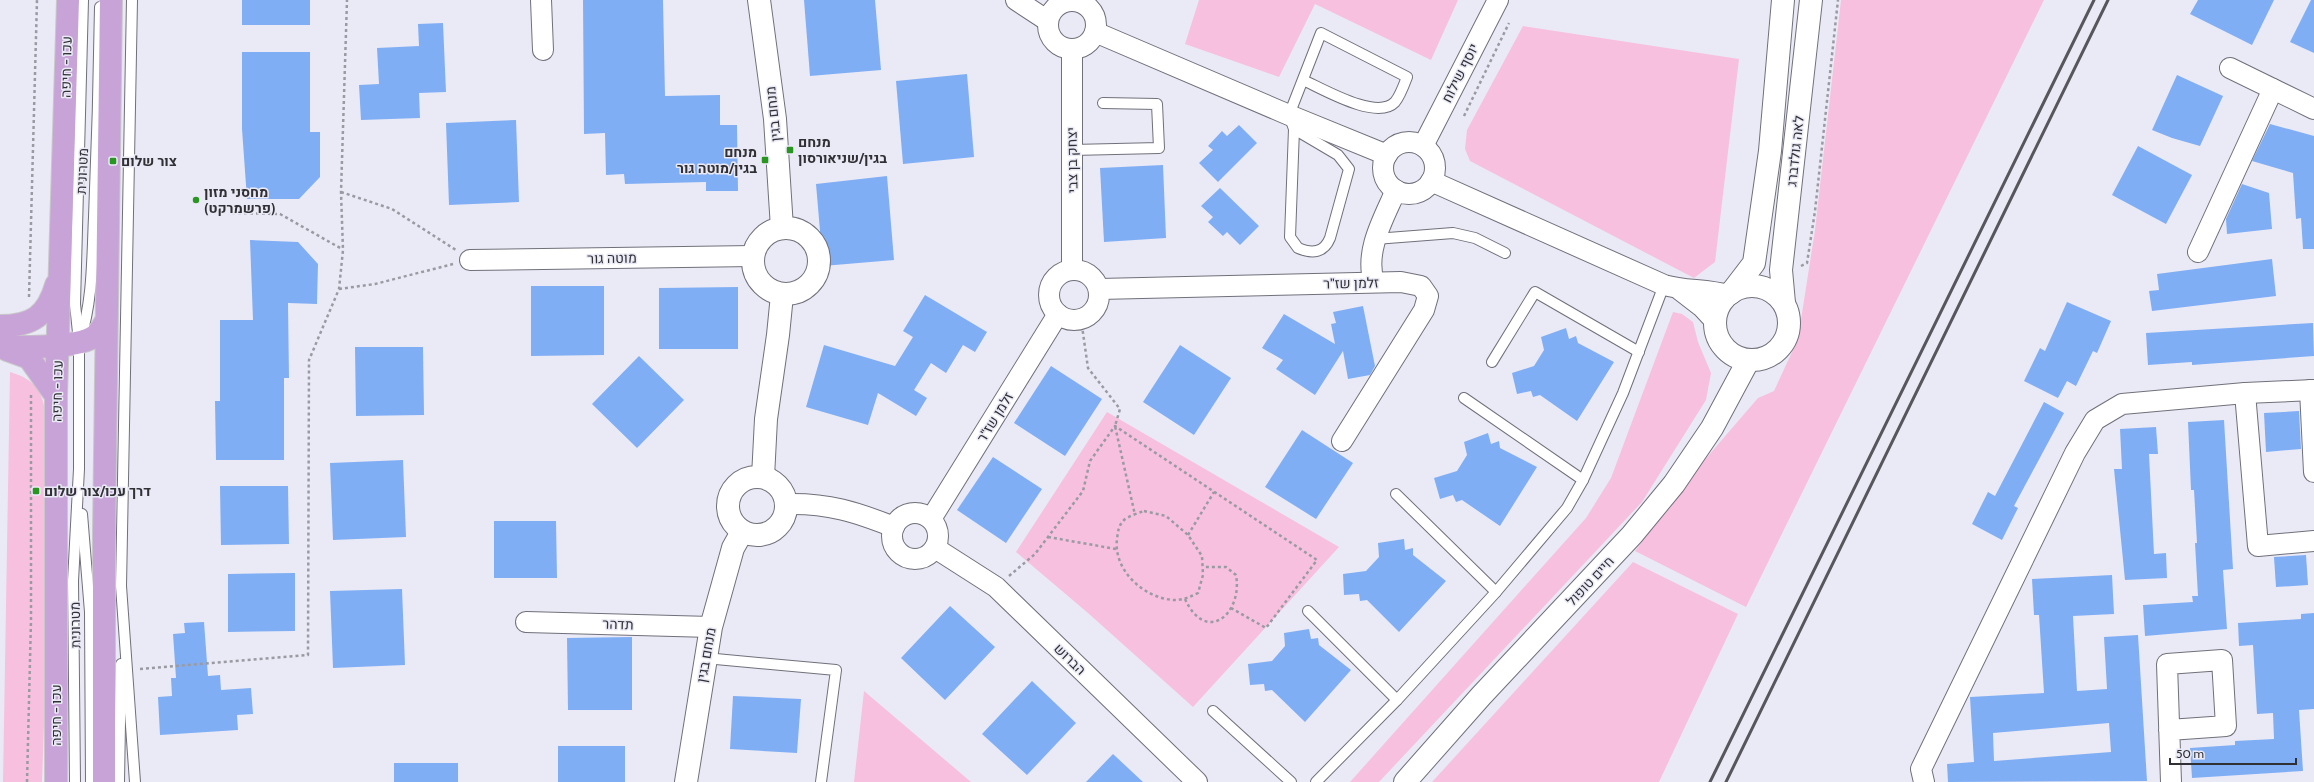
<svg xmlns="http://www.w3.org/2000/svg" width="2314" height="782" font-family="Cabin,Heebo,sans-serif">
	<style>
		.green { fill: #f7c0de }
		.building { fill: #80aef4; fill-rule: evenodd }
		.lines { fill: none; stroke-linecap: round; stroke-linejoin: round }
		.service-casing { stroke: #70707b; stroke-width: 12 }
		.minor-casing { stroke: #70707b; stroke-width: 22 }
		.tertiary-casing { stroke: #70707b; stroke-width: 24 }
		.trunk-casing { stroke: #c9c9ca; stroke-width: 24 }
		.path { stroke: #9a9aa3; stroke-width: 2.5; stroke-dasharray: 3 3; stroke-linecap: butt }
		.service { stroke: #fff; stroke-width: 10 }
		.minor { stroke: #fff; stroke-width: 20 }
		.tertiary { stroke: #fff; stroke-width: 22 }
		.trunk { stroke: #c8a3d7; stroke-width: 22 }
		.rail { stroke: #56565c; stroke-width: 3 }
		.poi-dot { fill: #289621; stroke: #eaeaf6; stroke-width: 1.5 }
		.labels { text-anchor: middle; stroke-width: 3; stroke-linejoin: round; paint-order: stroke }
		.street-label { font-size: 14px; fill: #303035; stroke: #eaeaf6 }
		.poi-label { font-size: 14px; font-weight: bold; fill: #303035; stroke: #eaeaf6; text-anchor: start }
	</style>
	<rect width="100%" height="100%" fill="#eaeaf6"/>
	<!-- green -->
	<g class="green">
		<path d="M1199,0H1458L1431,60L1315,4L1279,77L1185,44Z"/>
		<path d="M1841,0H2044L1746,607L1635,551L1702,463L1758,398L1774,391L1798,339L1815,230Z"/>
		<path d="M1523,26L1739,59L1715,262L1694,278L1470,161L1465,149L1467,130Z"/>
		<path d="M1673,312L1682,314L1693,322L1698,342L1711,373L1706,400L1642,502L1379,782H1350L1586,518L1611,478Z"/>
		<path d="M10,372C35,379 43,392 46,417L49,581L42,782H3Z"/>
		<path d="M1107,412L1339,547L1193,707L1088,613L1016,552Z"/>
		<path d="M1633,562L1738,614L1659,782H1432Z"/>
		<path d="M864,691L971,782H854Z"/>
	</g>
	<!-- building -->
	<g class="building">
		<rect x="242" y="0" width="68" height="25"/>
		<path d="M583,0H663L665,96L720,95V125H737L738,191H706V182L625,184L624,174L606,175L605,133L584,134Z"/>
		<path d="M804,0H875L881,70L810,76Z"/>
		<path d="M2198,0H2274L2252,45L2190,14Z"/>
		<path d="M2311,0H2314V53L2290,42Z"/>
		<path d="M443,23L446,92L419,93L420,118L361,120L359,85L379,84L377,48L419,46L418,24Z"/>
		<path d="M242,52H310V132H320V177L299,199H247L242,129Z"/>
		<path d="M967,74L974,157L903,164L896,81Z"/>
		<path d="M2177,75L2223,96L2200,146L2172,138L2152,130Z"/>
		<path d="M516,120L519,202L449,205L446,123Z"/>
		<path d="M2270,124L2314,136V249H2303L2301,218L2296,219L2293,173L2252,161Z"/>
		<path d="M1239,125L1257,143L1218,182L1199,163L1213,150L1208,146L1222,131L1227,136Z"/>
		<path d="M2138,146L2192,175L2166,224L2112,195Z"/>
		<path d="M1163,165L1166,238L1104,242L1100,168Z"/>
		<path d="M887,176L894,260L823,266L816,184Z"/>
		<path d="M2242,184L2269,193L2272,229L2227,234L2226,219Z"/>
		<path d="M1220,188L1259,226L1240,245L1227,232L1223,236L1208,222L1213,217L1201,206Z"/>
		<path d="M250,240L298,242L318,264L317,304L288,303L289,378H284V460H216L215,401H220V320H253Z"/>
		<path d="M2272,259L2276,296L2152,311L2149,291L2159,290L2157,274Z"/>
		<path d="M531,286H604V355L531,356Z"/>
		<path d="M738,287V349H659V288Z"/>
		<path d="M925,295L987,332L975,352L963,345L946,373L931,363L914,390L927,398L916,416L878,393L868,425L806,407L824,345L895,366L913,337L903,331Z"/>
		<path d="M2067,302L2111,321L2097,353L2093,351L2076,386L2067,381L2058,398L2024,381L2040,348L2045,351Z"/>
		<path d="M1363,306L1375,366L1370,375L1348,379L1343,351L1315,395L1276,369L1283,360L1262,348L1284,314L1335,344L1331,324L1336,323L1333,312Z"/>
		<path d="M2313,323L2314,356L2192,365V362L2148,365L2146,333Z"/>
		<path d="M1566,328L1569,339L1576,336L1578,343L1614,362L1577,421L1540,395L1533,397L1531,391L1517,394L1512,373L1534,366L1544,350L1541,337Z"/>
		<path d="M1180,345L1231,378L1194,435L1143,402Z"/>
		<path d="M355,347H423L424,415L356,416Z"/>
		<path d="M639,356L684,400L637,448L592,404Z"/>
		<path d="M1051,366L1102,399L1065,456L1014,423Z"/>
		<path d="M2044,402L2064,413L2014,506L2018,508L2002,540L1972,524L1988,492L1995,496Z"/>
		<path d="M2299,411L2301,449L2266,452L2264,413Z"/>
		<path d="M2224,420L2233,569L2223,570L2227,629L2145,636L2143,605L2193,602L2192,596H2198L2195,543H2197L2194,490H2191L2188,422Z"/>
		<path d="M2156,427L2158,454H2149L2154,554L2166,553L2167,578L2125,580L2114,469H2122L2120,429Z"/>
		<path d="M1302,430L1353,463L1316,519L1265,487Z"/>
		<path d="M1488,433L1491,444L1499,441L1500,448L1537,467L1500,526L1462,500L1456,502L1453,495L1440,499L1434,478L1457,471L1467,455L1464,442Z"/>
		<path d="M993,457L1042,489L1006,543L957,510Z"/>
		<path d="M403,460L406,537L333,540L330,463Z"/>
		<path d="M220,486H288L289,544L221,545Z"/>
		<path d="M494,521H556L557,578H494Z"/>
		<path d="M1404,539L1405,550L1413,548V555L1446,581L1399,632L1367,600L1360,601L1359,594L1344,595L1343,574L1366,571L1379,557L1378,543Z"/>
		<path d="M2306,555L2308,585L2276,587L2274,557Z"/>
		<path d="M295,573V631L228,632V574Z"/>
		<path d="M2112,575L2114,614L2073,616L2077,691L2107,689L2104,637L2138,635L2147,781L1948,782L1947,764L1974,762L1970,697L2044,693L2039,615H2034L2032,579ZM2109,723L2111,752L1994,761L1993,733Z"/>
		<path d="M402,589L405,665L333,668L330,591Z"/>
		<path d="M950,606L995,647L945,700L901,658Z"/>
		<path d="M2314,613V709L2299,710L2303,771L2192,778L2190,748L2235,745V741L2274,739L2273,713L2257,714L2253,645L2239,646L2238,623L2301,619V614Z"/>
		<path d="M204,622L208,676L220,675L221,690L251,688L253,714L237,715L238,730L160,735L158,697L172,696L171,678H176L173,634L185,633L184,623Z"/>
		<path d="M1309,629L1311,639L1318,638L1319,645L1351,670L1305,722L1272,690L1265,691L1264,684L1250,685L1248,664L1272,661L1285,646L1284,633Z"/>
		<path d="M632,637V710H568L567,638Z"/>
		<path d="M1032,681L1076,723L1027,775L982,734Z"/>
		<path d="M733,696L801,699L797,753L730,749Z"/>
		<rect x="558" y="746" width="67" height="36"/>
		<path d="M1113,754L1143,782H1086Z"/>
		<rect x="394" y="763" width="64" height="19"/>
	</g>
	<g class="lines">
		<defs>
			<g id="service">
				<path d="M132,0L121,586L135,782"/>
				<path d="M1294,129L1338,155L1349,169L1330,238C1324,253 1312,254 1298,248L1290,237L1294,129L1289,115L1321,33L1407,77C1404,85 1400,96 1395,102C1377,121 1323,89 1303,80"/>
				<path d="M1072,150L1159,148L1157,104L1103,103"/>
				<path d="M1375,239L1453,233L1475,238L1505,253"/>
				<path d="M80,340C93,301 92,258 94,217C97,147 99,77 100,7"/>
				<path d="M1492,362L1535,292L1639,352"/>
				<path d="M1464,398L1583,480"/>
				<path d="M1396,494L1496,592"/>
				<path d="M82,514L90,612L91,782"/>
				<path d="M1308,611L1397,700"/>
				<path d="M705,658L836,670L821,782"/>
				<path d="M1213,711L1291,782"/>
				<path d="M75,782L73,581L79,469V342L75,304L83,0"/>
				<path d="M119,782L121,664"/>
				<path d="M1316,782L1397,700L1496,592L1567,508L1583,480L1623,393L1664,285"/>
			</g>
			<g id="minor">
				<path d="M541,0L543,50"/>
				<path d="M1016,0L1048,21"/>
				<circle cx="1072" cy="25" r="24"/>
				<path d="M1095,32L1289,115L1387,155"/>
				<path d="M1072,50V270"/>
				<path d="M2230,68L2314,109"/>
				<circle cx="1409" cy="168" r="26"/>
				<path d="M1423,146L1498,0"/>
				<path d="M1431,181L1664,285C1685,291 1706,289 1728,295"/>
				<path d="M2198,252L2273,89"/>
				<path d="M470,260L753,256"/>
				<circle cx="1074" cy="295" r="25"/>
				<path d="M1374,282C1364,251 1384,218 1396,190"/>
				<path d="M1099,289L1401,282L1421,286L1428,296L1424,310L1342,441"/>
				<path d="M1680,290L1702,307L1715,321"/>
				<path d="M2310,390L2314,472"/>
				<path d="M2245,393L2258,546L2314,541"/>
				<path d="M787,504C828,503 856,512 894,527"/>
				<circle cx="915" cy="536" r="23"/>
				<path d="M931,519L1058,314"/>
				<path d="M935,548L996,587L1197,782"/>
				<path d="M526,622L711,627"/>
				<path d="M2169,730L2226,726L2222,660L2167,664L2171,782"/>
				<path d="M1924,782L1921,769L2075,453L2095,420L2122,404L2245,393L2314,390"/>
			</g>
			<g id="tertiary">
				<path d="M759,0L775,119L782,228"/>
				<circle cx="786" cy="261" r="33"/>
				<circle cx="1752" cy="323" r="37"/>
				<path d="M1731,293L1754,263L1770,151L1783,0"/>
				<path d="M1784,303L1781,270L1811,0"/>
				<circle cx="757" cy="506" r="29"/>
				<path d="M763,477L766,419L778,335L782,295"/>
				<path d="M686,782L711,627L733,548L742,532"/>
				<path d="M1405,782L1481,696L1632,535L1674,484L1712,428L1748,361"/>
			</g>
			<g id="trunk">
				<path d="M0,326C32,326 47,316 56,285"/>
				<path d="M0,347C22,347 77,349 95,336C100,332 103,326 106,321"/>
				<path d="M7,350L29,358L56,396"/>
				<path d="M56,782V396L68,0"/>
				<path d="M104,782V532L111,0"/>
			</g>
		</defs>
		<!-- service casing -->
		<use href="#service" class="service-casing"/>
		<!-- minor casing -->
		<use href="#minor" class="minor-casing"/>
		<!-- tertiary casing -->
		<use href="#tertiary" class="tertiary-casing"/>
		<!-- trunk casing -->
		<use href="#trunk" class="trunk-casing"/>
		<!-- path -->
		<g class="path">
			<path d="M1464,116L1509,23"/>
			<path d="M341,192L392,209L456,250"/>
			<path d="M232,213L280,214L342,249"/>
			<path d="M1801,266L1807,263L1815,211L1838,0"/>
			<path d="M339,289L375,284L453,264"/>
			<path d="M29,297L37,0"/>
			<path d="M1081,319L1088,368L1120,409L1115,426L1135,515"/>
			<path d="M1144,511L1166,516L1188,535L1202,556L1203,575L1198,593C1190,597 1183,600 1175,600C1144,599 1113,570 1117,539C1118,532 1118,526 1124,520C1129,516 1138,513 1144,511Z"/>
			<path d="M1188,535L1214,492"/>
			<path d="M1048,537L1116,549"/>
			<path d="M1009,576L1035,554L1083,491L1090,461L1115,426L1317,560L1266,628L1231,608"/>
			<path d="M1185,599C1206,645 1243,614 1236,575L1226,567H1203"/>
			<path d="M140,669L308,655L309,360L339,289L343,250L341,192L347,0"/>
			<path d="M27,782L31,620V394"/>
		</g>
		<!-- service -->
		<use href="#service" class="service"/>
		<!-- minor -->
		<use href="#minor" class="minor"/>
		<!-- tertiary -->
		<use href="#tertiary" class="tertiary"/>
		<!-- trunk -->
		<use href="#trunk" class="trunk"/>
		<!-- rail -->
		<g class="rail">
			<path d="M1710,782L2094,0"/>
			<path d="M1726,782L2108,0"/>
		</g>
	</g>
	<!-- markers -->
	<g class="poi-dot">
		<rect x="786" y="146" width="8" height="8" rx="2"/>
		<rect x="761" y="156" width="8" height="8" rx="2"/>
		<rect x="109" y="157" width="8" height="8" rx="2"/>
		<circle cx="196" cy="200" r="4"/>
		<rect x="32" y="487" width="8" height="8" rx="2"/>
	</g>
	<g class="labels">
		<!-- street labels -->
		<g class="street-label">
			<text transform="translate(66 67) rotate(-89)" y="5">עכו - חיפה</text>
			<text transform="translate(1460 73) rotate(-63)" y="5">יוסף שילוח</text>
			<text transform="translate(773 114) rotate(-96)" y="5">מנחם בגין</text>
			<text transform="translate(1795 151) rotate(-84)" y="5">לאה גולדברג</text>
			<text transform="translate(1072 160) rotate(-91)" y="5">יצחק בן צבי</text>
			<text transform="translate(82 171) rotate(-87)" y="5">מטרונית</text>
			<text transform="translate(612 258) rotate(-1)" y="5">מוטה גור</text>
			<text transform="translate(1351 283) rotate(-1)" y="5">זלמן שז"ר</text>
			<text transform="translate(57 391) rotate(-89)" y="5">עכו - חיפה</text>
			<text transform="translate(995 417) rotate(-58)" y="5">זלמן שז"ר</text>
			<text transform="translate(1590 581) rotate(-47)" y="5">חיים טופול</text>
			<text transform="translate(618 624) rotate(2)" y="5">תדהר</text>
			<text transform="translate(75 625) rotate(-91)" y="5">מטרונית</text>
			<text transform="translate(706 655) rotate(-80)" y="5">מנחם בגין</text>
			<text transform="translate(1070 659) rotate(44)" y="5">הברוש</text>
			<text transform="translate(56 715) rotate(-90)" y="5">עכו - חיפה</text>
		</g>
		<!-- poi labels -->
		<g class="poi-label">
			<text x="798" y="147">מנחם<tspan x="798" dy="16">בגין/שניאורסון</tspan></text>
			<text x="757" y="157" text-anchor="end">מנחם<tspan x="757" dy="16">בגין/מוטה גור</tspan></text>
			<text x="121" y="166">צור שלום</text>
			<text x="204" y="197">מחסני מזון<tspan x="204" dy="16">(פרשמרקט)</tspan></text>
			<text x="44" y="496">דרך עכו/צור שלום</text>
		</g>
	</g>
	<!-- scale -->
	<path d="M2170 758v6h126v-6" fill="none" stroke="#303035" stroke-width="2"/>
	<text x="2176" y="758" font-size="12" fill="#303035" stroke="#eaeaf6" stroke-width="3" paint-order="stroke">50 m</text>
</svg>
